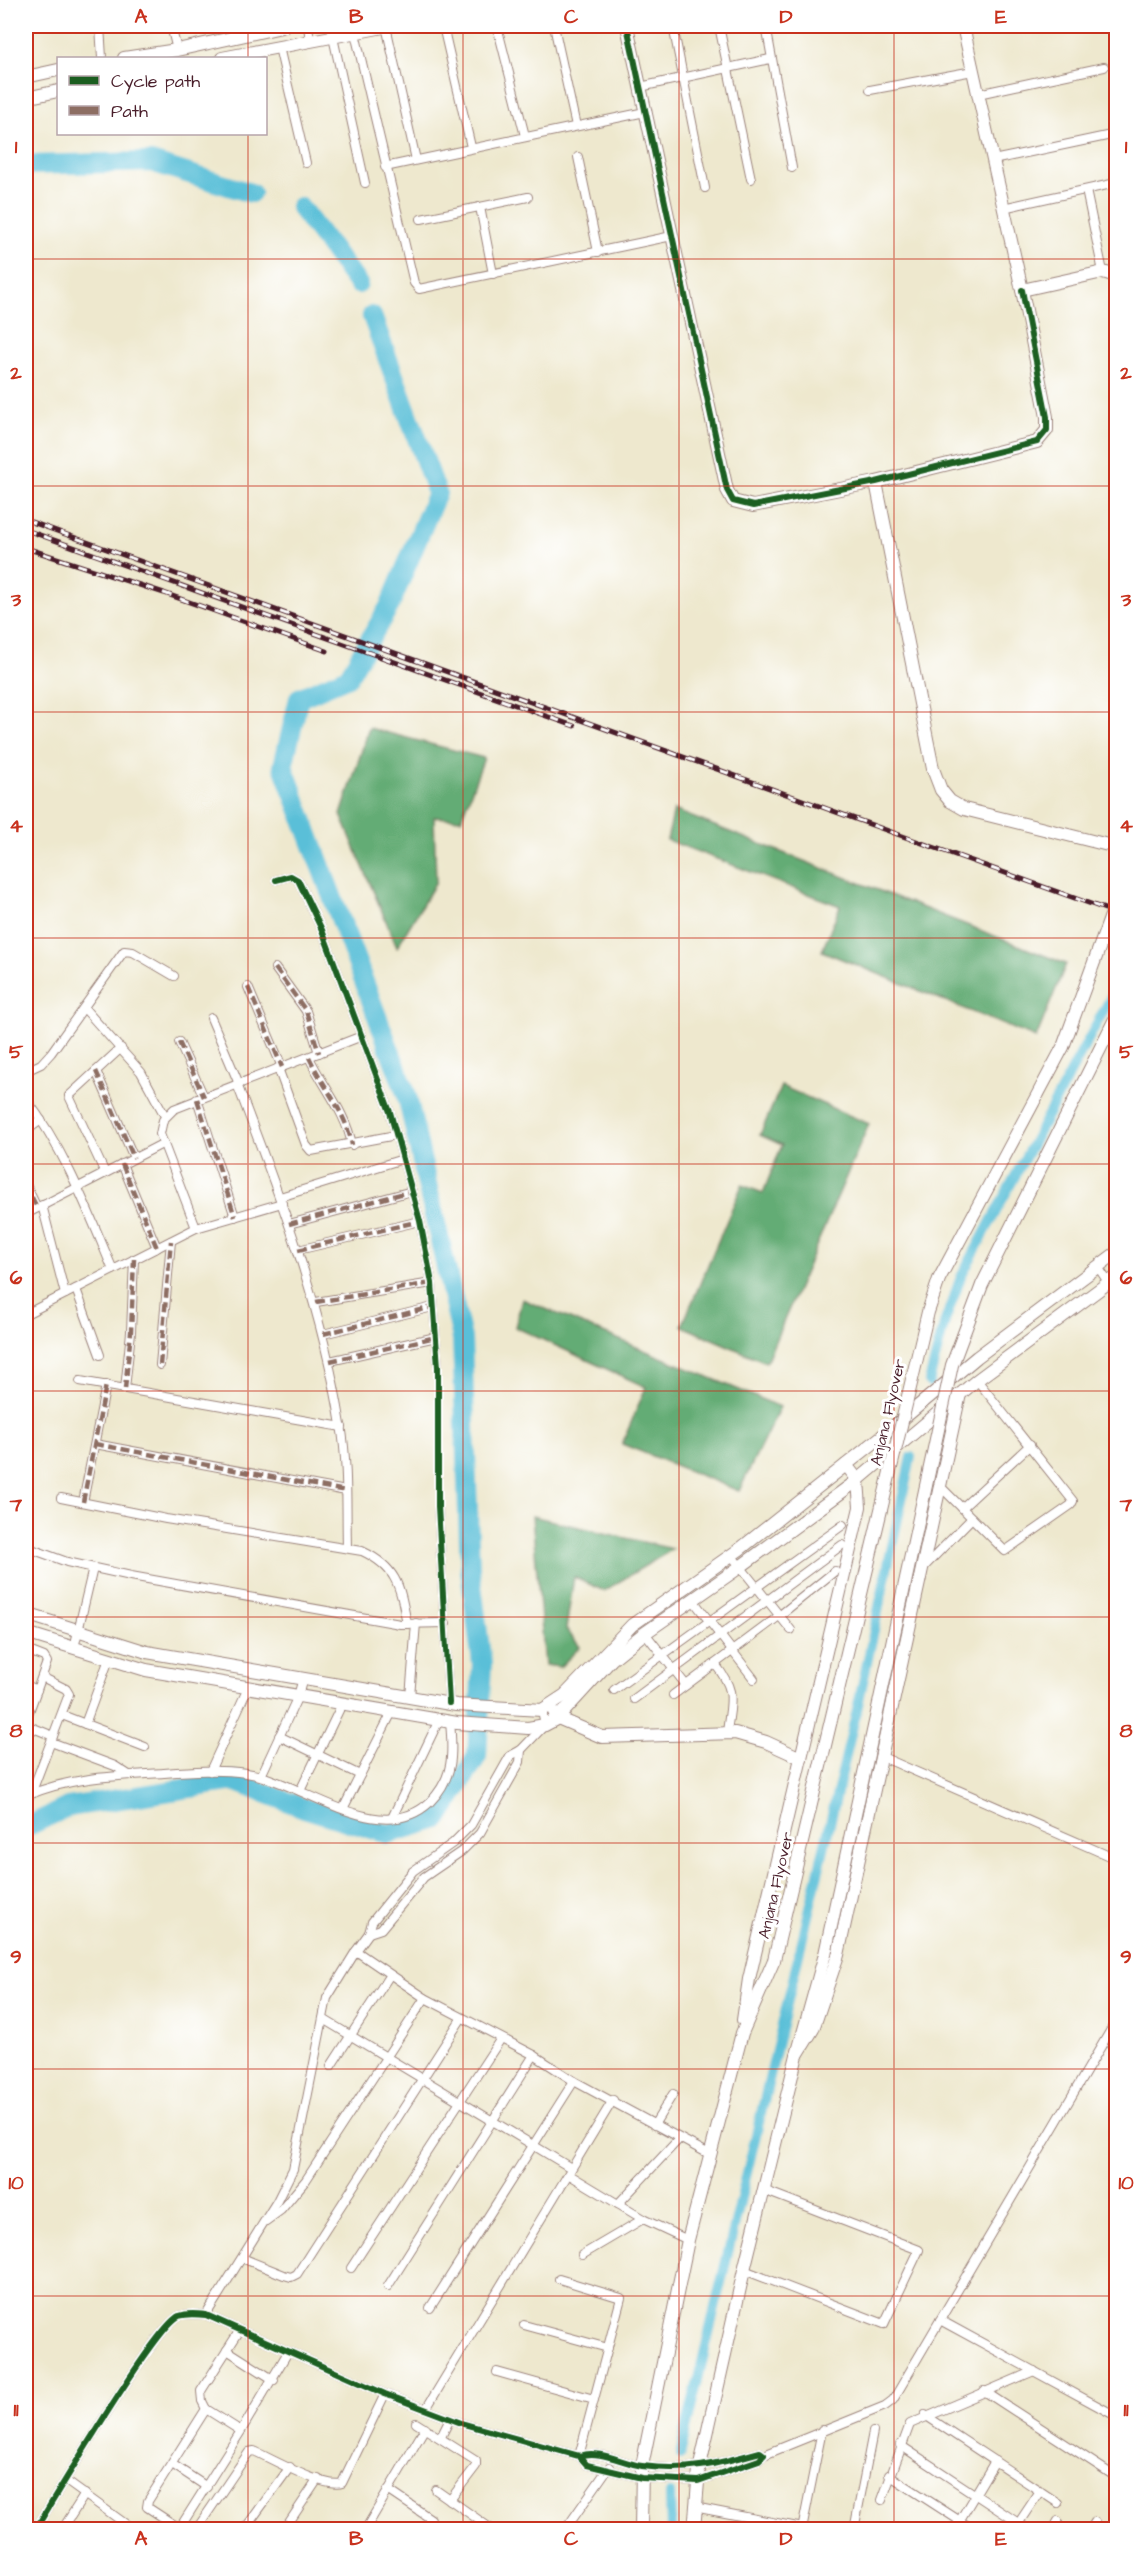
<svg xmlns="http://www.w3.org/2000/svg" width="1142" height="2555" font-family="'Architects Daughter',sans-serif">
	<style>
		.forest { fill: #64ac74; stroke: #576650; stroke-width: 1.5 }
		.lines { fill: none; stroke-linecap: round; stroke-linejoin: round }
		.canal { stroke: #5abfd8; stroke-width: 10 }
		.river { stroke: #5abfd8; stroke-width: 20 }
		.street-casing { stroke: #9c847c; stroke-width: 10 }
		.secondary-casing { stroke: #9c847c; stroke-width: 14 }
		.street { stroke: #fff; stroke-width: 8 }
		.secondary { stroke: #fff; stroke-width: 12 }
		.rail-casing { stroke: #4a1f2b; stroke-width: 5 }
		.rail { stroke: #fff; stroke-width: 3; stroke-dasharray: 9; stroke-linecap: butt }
		.secondary-bridge-casing { stroke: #9c847c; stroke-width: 14; stroke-linecap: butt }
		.secondary-bridge { stroke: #fff; stroke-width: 12 }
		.quiet { stroke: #8d6e63; stroke-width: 4.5; stroke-dasharray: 9 4.5; stroke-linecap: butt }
		.cycleway-casing { stroke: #fff; stroke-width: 10 }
		.cycleway { stroke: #1b5e20; stroke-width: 6 }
		.grid { fill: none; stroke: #c8321e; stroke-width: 1.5; stroke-opacity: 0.55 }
		.labels { text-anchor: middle; stroke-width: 6; stroke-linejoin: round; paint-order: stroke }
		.street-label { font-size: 16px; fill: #4a1f2b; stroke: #fff }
		.neatline { fill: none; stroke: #c8321e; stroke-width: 2 }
		.grid-label { font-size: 20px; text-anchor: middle; font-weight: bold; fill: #c8321e }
	</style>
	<rect width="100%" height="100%" fill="#fff"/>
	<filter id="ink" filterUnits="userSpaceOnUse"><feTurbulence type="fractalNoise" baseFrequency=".0167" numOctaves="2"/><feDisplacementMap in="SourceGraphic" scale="12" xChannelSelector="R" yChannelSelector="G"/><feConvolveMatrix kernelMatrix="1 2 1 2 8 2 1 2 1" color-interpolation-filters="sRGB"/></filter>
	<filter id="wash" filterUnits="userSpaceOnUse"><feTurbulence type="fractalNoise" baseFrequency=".008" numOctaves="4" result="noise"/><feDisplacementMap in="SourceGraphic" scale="24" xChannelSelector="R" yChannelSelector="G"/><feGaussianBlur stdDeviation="1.35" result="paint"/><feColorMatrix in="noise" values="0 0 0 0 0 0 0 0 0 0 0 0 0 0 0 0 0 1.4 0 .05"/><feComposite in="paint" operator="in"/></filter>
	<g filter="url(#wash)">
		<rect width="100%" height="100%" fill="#eee8ce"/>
		<!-- forest -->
		<g class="forest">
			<path d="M369,728L484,758L461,819L434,817L436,882L397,947L341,815Z"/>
			<path d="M674,810L1066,964L1036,1038L822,951L840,906L667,840Z"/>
			<path d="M781,1086L869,1124L766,1362L682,1326L742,1185L763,1193L782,1145L760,1135Z"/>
			<path d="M522,1299L780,1407L739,1491L622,1444L646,1387L515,1327Z"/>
			<path d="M532,1516L673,1549L604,1591L574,1577L566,1629L580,1647L560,1667L545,1665Z"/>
		</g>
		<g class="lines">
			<!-- canal -->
			<g class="canal">
				<path d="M929,1382L945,1321L961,1277L1112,995"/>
				<path d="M680,2455L858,1705L911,1457"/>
				<path d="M670,2494L671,2530"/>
			</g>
			<!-- river -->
			<g class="river">
				<path d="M26,165L151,162L251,193"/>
				<path d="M300,207L358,284"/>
				<path d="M26,1827L68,1807L234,1781L304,1808L388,1834L438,1819L477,1756L482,1664L470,1570L462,1338L407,1096L283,766L299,698L348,677L390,605L437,493L372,316"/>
			</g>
		</g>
	</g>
	<g filter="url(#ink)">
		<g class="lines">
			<defs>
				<g id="street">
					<path d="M100,26L102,58"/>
					<path d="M171,26L177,50"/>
					<path d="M231,26L234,37"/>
					<path d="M308,26L310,41"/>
					<path d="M386,26L416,160"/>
					<path d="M443,26L471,147"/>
					<path d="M497,26L525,136"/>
					<path d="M554,26L576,126"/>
					<path d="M673,26L705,188"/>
					<path d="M719,26L751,179"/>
					<path d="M766,26L792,168"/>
					<path d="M355,33L414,283L419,289L672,236"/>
					<path d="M333,37L365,183"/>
					<path d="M279,47L306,163"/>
					<path d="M640,87L770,59"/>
					<path d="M870,90L973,71"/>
					<path d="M978,94L1104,67"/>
					<path d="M578,157L598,252"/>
					<path d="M993,160L1116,134"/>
					<path d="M385,167L645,112"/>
					<path d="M1086,190L1103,272"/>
					<path d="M480,207L493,274"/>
					<path d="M1003,208L1116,183"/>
					<path d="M421,219L528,197"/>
					<path d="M276,880L291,876L298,880L322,930L390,1112L420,1221L432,1283L438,1367V1506L449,1703"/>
					<path d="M275,968L306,1011L319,1053"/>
					<path d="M248,987L282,1067"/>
					<path d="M84,1008L141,1072L165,1116"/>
					<path d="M211,1018L239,1084"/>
					<path d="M179,1042L204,1097"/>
					<path d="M309,1057C323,1087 346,1112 352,1145"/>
					<path d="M278,1068L306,1145L311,1151L396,1135"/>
					<path d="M26,1071L41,1064L51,1053L124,951L133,952L174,976"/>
					<path d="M96,1071L134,1158"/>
					<path d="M237,1084C280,1196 322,1306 341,1425C348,1465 346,1507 347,1548"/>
					<path d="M26,1099C65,1150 88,1211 113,1270"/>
					<path d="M197,1099L235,1217"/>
					<path d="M26,1131L41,1120"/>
					<path d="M122,1164L157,1248"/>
					<path d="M105,1173L69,1096L121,1048"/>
					<path d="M26,1185L37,1208"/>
					<path d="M280,1197L403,1159"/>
					<path d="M42,1205L65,1294"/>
					<path d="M26,1214L164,1143"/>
					<path d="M289,1224L412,1191"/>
					<path d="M196,1228L160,1134L163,1120L174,1109L362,1036"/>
					<path d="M298,1250L420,1221"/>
					<path d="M1098,1267L1116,1294"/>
					<path d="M76,1289L100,1355"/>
					<path d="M316,1302L432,1283"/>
					<path d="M26,1314L196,1228L282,1203"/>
					<path d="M323,1334L433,1307"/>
					<path d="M330,1361L436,1337"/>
					<path d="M160,1365L171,1241"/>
					<path d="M80,1381L342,1427"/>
					<path d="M125,1389L131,1332L134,1259"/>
					<path d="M95,1444L346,1491"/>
					<path d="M939,1485L1005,1551L1071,1505L1073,1501L977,1380"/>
					<path d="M61,1498L166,1519L362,1551C398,1568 400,1587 407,1624"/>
					<path d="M83,1502L106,1385"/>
					<path d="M962,1508L1030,1445"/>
					<path d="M26,1547L67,1562L131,1576L400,1624L446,1623"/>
					<path d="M731,1555L791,1630"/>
					<path d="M922,1569L972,1518"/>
					<path d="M693,1600L754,1679"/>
					<path d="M645,1633L686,1685"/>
					<path d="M74,1648L93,1568"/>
					<path d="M26,1650L44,1657L47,1662L26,1720"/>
					<path d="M715,1664C737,1692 731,1699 727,1732"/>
					<path d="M26,1685L37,1690"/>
					<path d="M614,1690L843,1525"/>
					<path d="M673,1695L779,1616L835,1571"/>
					<path d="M410,1697L416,1623"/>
					<path d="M634,1699L842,1545"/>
					<path d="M62,1715L145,1747"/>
					<path d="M85,1724L109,1659"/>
					<path d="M26,1725L53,1736"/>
					<path d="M279,1736L360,1775"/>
					<path d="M51,1742L115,1766L129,1775"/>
					<path d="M880,1756L1116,1859"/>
					<path d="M210,1771L248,1688"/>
					<path d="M261,1776L298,1696L303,1678"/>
					<path d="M300,1791L342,1704"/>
					<path d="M31,1794L69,1694L66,1689L42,1677"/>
					<path d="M26,1796C70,1777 116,1776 164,1773C191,1771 219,1769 246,1773C301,1780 379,1850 430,1802C454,1778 453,1753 450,1722"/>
					<path d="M343,1809L392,1712"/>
					<path d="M392,1818L439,1720"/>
					<path d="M369,1933L381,1929L424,1877L462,1851L480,1833L520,1762L521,1750"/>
					<path d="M356,1951L369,1933L372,1922L413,1871L453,1843L471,1825L510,1756L521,1750L545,1725L542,1710"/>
					<path d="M323,2019L571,2168"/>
					<path d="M331,2066L389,1976"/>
					<path d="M654,2125L673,2094"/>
					<path d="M568,2174L643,2219L688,2240"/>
					<path d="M618,2204L679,2139"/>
					<path d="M266,2221L281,2210L306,2180L425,1998"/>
					<path d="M582,2255L643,2219"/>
					<path d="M242,2258L284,2275L291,2277L297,2274L461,2019"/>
					<path d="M351,2268L500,2040"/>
					<path d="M744,2270L884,2324L919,2250L766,2191"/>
					<path d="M559,2279L621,2298L579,2456"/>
					<path d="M388,2286L534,2055"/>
					<path d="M430,2308L574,2081"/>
					<path d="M206,2315L277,2201L293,2169L327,1998L356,1951L425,1998L534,2055L574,2081L711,2155"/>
					<path d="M940,2320L1116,2416"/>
					<path d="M524,2325L608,2348"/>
					<path d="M227,2350L274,2380"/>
					<path d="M497,2372L594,2399"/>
					<path d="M984,2391L1116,2477"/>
					<path d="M206,2409L202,2401L201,2391L240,2330"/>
					<path d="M426,2409L613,2100"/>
					<path d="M925,2415L1058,2503"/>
					<path d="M416,2423L476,2461V2466L450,2500"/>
					<path d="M241,2431L181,2526H176L147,2507L148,2501L206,2409L241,2431L288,2352"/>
					<path d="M441,2437L450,2419"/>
					<path d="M900,2445L1029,2530"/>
					<path d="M764,2455L885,2406L893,2400L1116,2021"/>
					<path d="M172,2464L207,2487"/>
					<path d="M889,2475L974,2530"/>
					<path d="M66,2481L134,2530"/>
					<path d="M388,2490L431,2519L432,2530"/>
					<path d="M436,2490L493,2530"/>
					<path d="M882,2500L910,2424L1034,2371"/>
					<path d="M694,2507L803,2528"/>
					<path d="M35,2530C56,2496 155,2327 179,2316C188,2313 197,2314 206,2315L385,2394L464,2424L579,2456C599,2449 622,2463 642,2466C688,2472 717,2464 760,2452L764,2455L759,2460L698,2481L642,2478L587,2465L579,2456"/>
					<path d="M62,2530L85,2494"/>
					<path d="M196,2530L249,2452L254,2451C272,2459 325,2489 342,2483L385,2394"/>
					<path d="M244,2530L290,2467"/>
					<path d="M284,2530L318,2479"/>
					<path d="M365,2530L425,2428"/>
					<path d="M565,2530L609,2467"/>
					<path d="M802,2530L822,2430"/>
					<path d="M854,2530L873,2432"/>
					<path d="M954,2530L995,2461"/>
					<path d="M1014,2530L1040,2491"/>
					<path d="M1053,2530L1058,2521"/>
					<path d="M1090,2530L1095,2522"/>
				</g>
				<g id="secondary">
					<path d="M627,26L727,490L733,501L753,506L876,482L1037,442L1047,430V417L1022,290"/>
					<path d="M963,26L1022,290L1103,272L1116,276"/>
					<path d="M124,58L177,50L286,26"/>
					<path d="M222,58L389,26"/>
					<path d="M26,77L58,70"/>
					<path d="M26,98L58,91"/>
					<path d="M876,482L933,769L941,790L950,801L964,809L1116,847"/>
					<path d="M26,1614L147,1652L456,1705L542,1710L565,1695L632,1625L740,1549L881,1437L977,1357L1116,1253"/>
					<path d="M26,1633L146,1670L457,1723L528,1728L545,1725L558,1718L612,1659L642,1635L740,1567L858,1480L977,1380L1116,1277"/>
					<path d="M554,1712L558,1718L602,1737L735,1733L766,1742L801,1758"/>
					<path d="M743,2020L749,1979L860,1507L858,1480L846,1465"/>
					<path d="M797,2055L813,2029L838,1955L960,1394"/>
					<path d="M641,2530L642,2466L688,2240L742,2033L774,1960"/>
					<path d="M694,2530L699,2470L744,2270L797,2055L825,1954"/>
				</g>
			</defs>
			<!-- street casing -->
			<use href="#street" class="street-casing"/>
			<!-- secondary casing -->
			<use href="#secondary" class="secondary-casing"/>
			<!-- street -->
			<use href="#street" class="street"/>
			<!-- secondary -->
			<use href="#secondary" class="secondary"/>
			<defs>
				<g id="rail">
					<path d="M26,520L1116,913"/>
					<path d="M26,530L574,726"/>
					<path d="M26,548L164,593L327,651"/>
				</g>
			</defs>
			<!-- rail casing -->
			<use href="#rail" class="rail-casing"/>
			<!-- rail -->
			<use href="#rail" class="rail"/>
			<defs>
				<g id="secondary-bridge">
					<path d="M825,1954L952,1365L982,1285L1116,1017"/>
					<path d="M774,1960L928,1312L939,1279L1063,1047L1116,902"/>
				</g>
			</defs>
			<!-- secondary-bridge casing -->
			<use href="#secondary-bridge" class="secondary-bridge-casing"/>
			<!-- secondary-bridge -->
			<use href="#secondary-bridge" class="secondary-bridge"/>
			<!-- quiet -->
			<g class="quiet">
				<path d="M275,968L306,1011L319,1053"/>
				<path d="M248,987L282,1067"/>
				<path d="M179,1042L204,1097"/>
				<path d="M309,1057C323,1087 346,1112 352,1145"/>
				<path d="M96,1071L134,1158"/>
				<path d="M197,1099L235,1217"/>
				<path d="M122,1164L157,1248"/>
				<path d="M26,1185L37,1208"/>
				<path d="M289,1224L412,1191"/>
				<path d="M298,1250L420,1221"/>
				<path d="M316,1302L432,1283"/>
				<path d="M323,1334L433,1307"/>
				<path d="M330,1361L436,1337"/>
				<path d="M160,1365L171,1241"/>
				<path d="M125,1389L131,1332L134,1259"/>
				<path d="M95,1444L346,1491"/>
				<path d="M83,1502L106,1385"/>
			</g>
			<defs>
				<g id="cycleway">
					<path d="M627,26L727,490L733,501L753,506L876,482L1037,442L1047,430V417L1022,290"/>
					<path d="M276,880L291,876L298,880L322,930L390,1112L420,1221L432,1283L438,1367V1506L449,1703"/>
					<path d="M35,2530C56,2496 155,2327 179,2316C188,2313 197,2314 206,2315L385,2394L464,2424L579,2456C599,2449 622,2463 642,2466C688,2472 717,2464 760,2452L764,2455L759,2460L698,2481L642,2478L587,2465L579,2456"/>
				</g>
			</defs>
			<!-- cycleway casing -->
			<use href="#cycleway" class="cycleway-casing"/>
			<!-- cycleway -->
			<use href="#cycleway" class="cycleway"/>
		</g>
	</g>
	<!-- grid -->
	<path class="grid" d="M248,26V58M463,26V2530M679,26V2530M894,26V2530M248,134V2530M26,259H1116M26,486H1116M26,712H1116M26,938H1116M26,1164H1116M26,1391H1116M26,1617H1116M26,1843H1116M26,2069H1116M26,2296H1116"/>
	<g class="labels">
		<!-- street labels -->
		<g class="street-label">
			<text transform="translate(887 1412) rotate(-77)" y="6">Anjana Flyover</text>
			<text transform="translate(775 1885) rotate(-77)" y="6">Anjana Flyover</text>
		</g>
	</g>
	<!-- margin -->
	<rect width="1142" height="2555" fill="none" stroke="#fff" stroke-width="66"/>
	<!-- legend -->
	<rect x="57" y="57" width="210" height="78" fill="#ffffff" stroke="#b7a5aa" stroke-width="1.5"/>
	<rect x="69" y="76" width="30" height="9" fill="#1b5e20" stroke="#b7a5aa" stroke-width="1.5"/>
	<text x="111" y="87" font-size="18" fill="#4a1f2b">Cycle path</text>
	<rect x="69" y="106" width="30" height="9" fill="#8d6e63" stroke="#b7a5aa" stroke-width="1.5"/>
	<text x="111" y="117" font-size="18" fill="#4a1f2b">Path</text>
	<rect x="33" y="33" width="1076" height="2489" class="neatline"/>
	<g class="grid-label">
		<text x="141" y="23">A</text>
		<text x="356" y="23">B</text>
		<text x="571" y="23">C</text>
		<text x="786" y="23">D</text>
		<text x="1001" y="23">E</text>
		<text x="16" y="153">1</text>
		<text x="1126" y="153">1</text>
		<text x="16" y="379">2</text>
		<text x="1126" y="379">2</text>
		<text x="16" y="606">3</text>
		<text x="1126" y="606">3</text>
		<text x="16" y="832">4</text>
		<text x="1126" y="832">4</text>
		<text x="16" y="1058">5</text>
		<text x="1126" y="1058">5</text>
		<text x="16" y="1284">6</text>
		<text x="1126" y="1284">6</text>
		<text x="16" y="1511">7</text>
		<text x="1126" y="1511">7</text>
		<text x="16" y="1737">8</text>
		<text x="1126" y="1737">8</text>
		<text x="16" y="1963">9</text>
		<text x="1126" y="1963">9</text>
		<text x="16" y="2189">10</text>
		<text x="1126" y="2189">10</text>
		<text x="16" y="2416">11</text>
		<text x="1126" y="2416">11</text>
		<text x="141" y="2545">A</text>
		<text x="356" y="2545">B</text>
		<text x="571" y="2545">C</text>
		<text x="786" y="2545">D</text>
		<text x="1001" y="2545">E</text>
	</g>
</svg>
